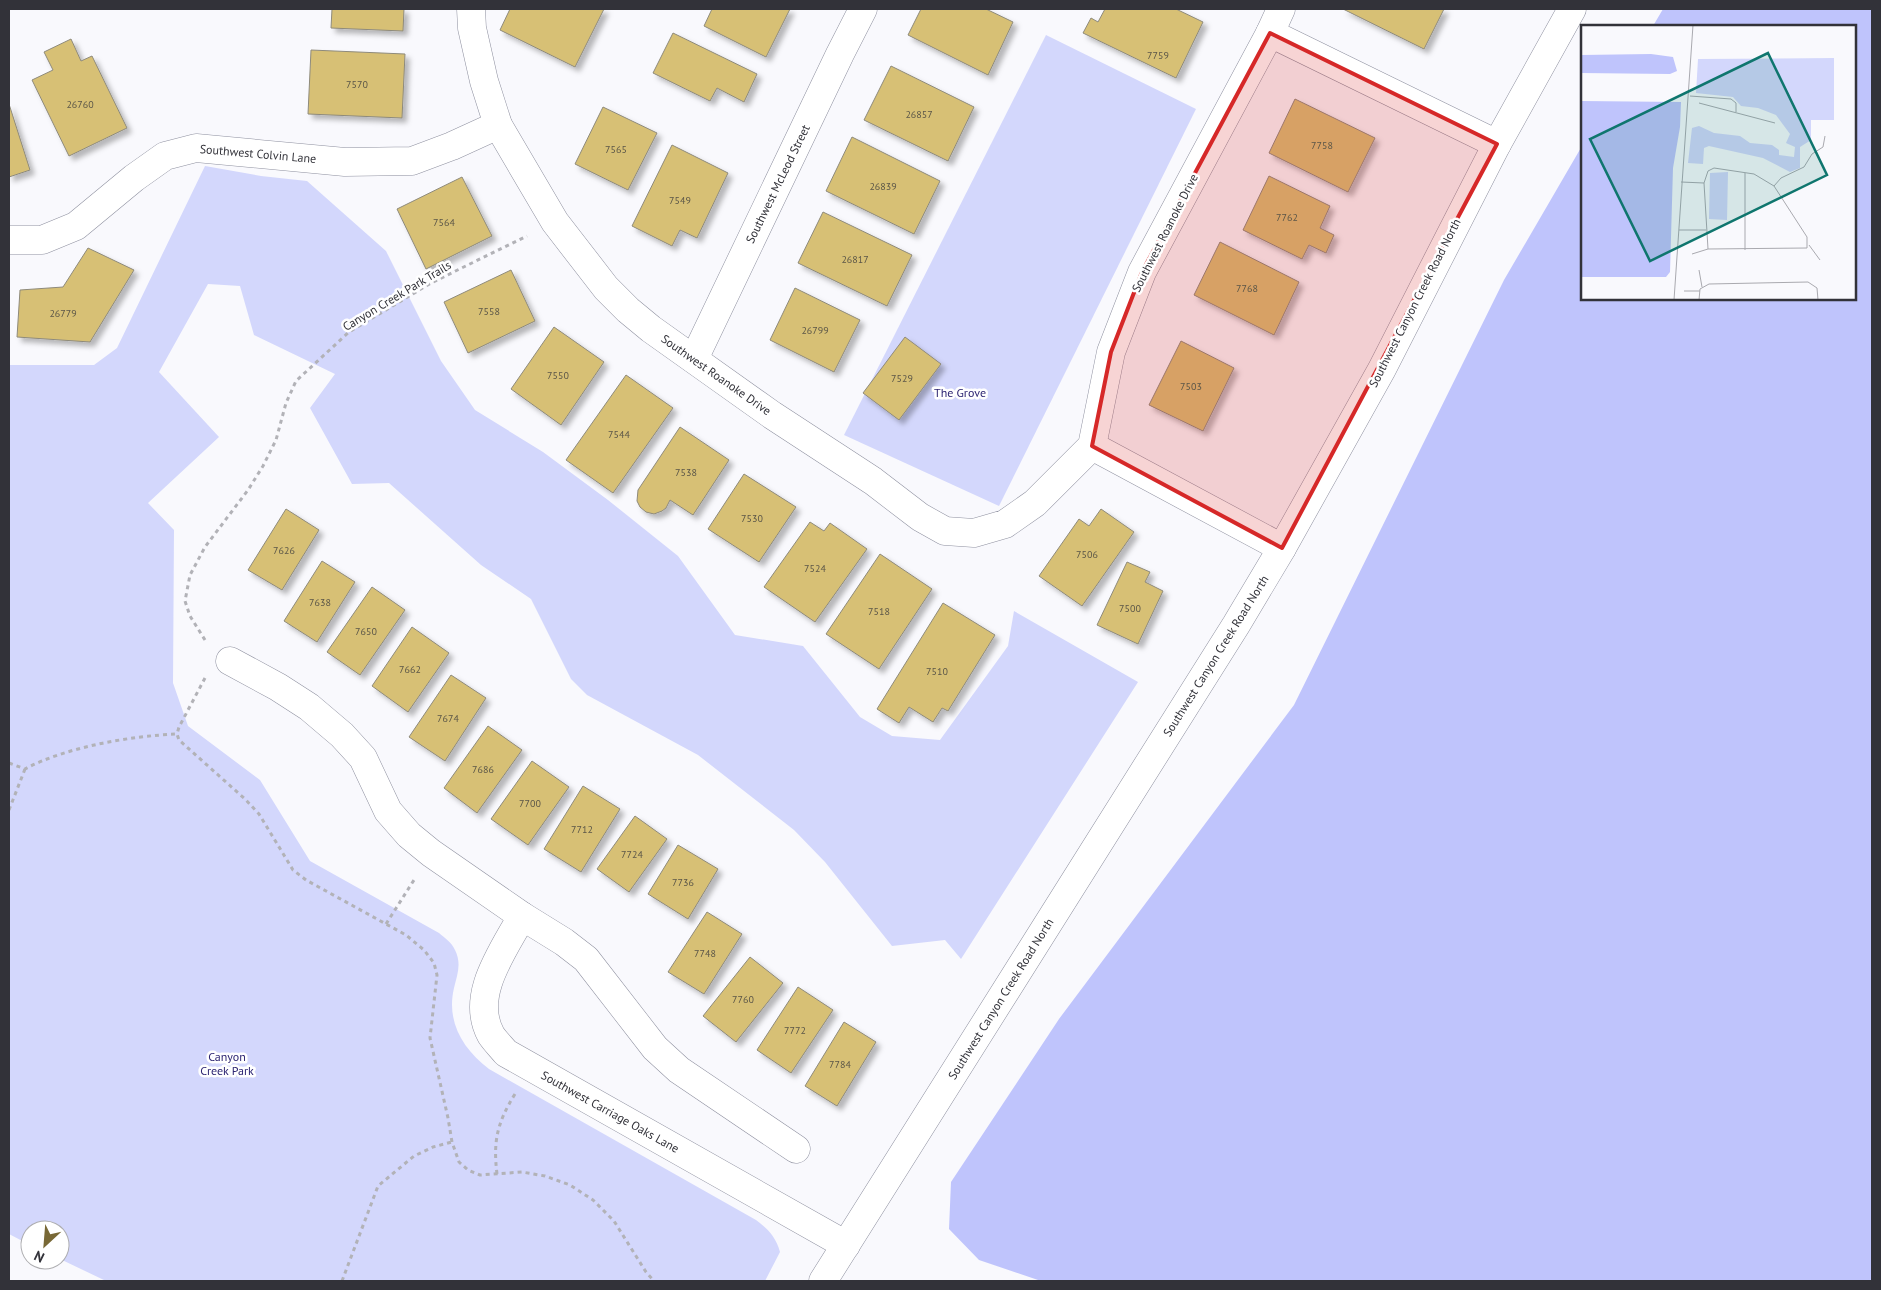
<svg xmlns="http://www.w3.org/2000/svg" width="1881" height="1290" font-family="'PT Sans',sans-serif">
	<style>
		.green { fill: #d3d7fc }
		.forest { fill: #bfc4fc }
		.building { fill: #d7c075; stroke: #8e8a7b; filter: url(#shadow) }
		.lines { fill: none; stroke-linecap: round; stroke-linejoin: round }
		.minor-casing { stroke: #8f91a0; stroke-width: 29 }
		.secondary-casing { stroke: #8f91a0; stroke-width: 29 }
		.path { stroke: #b2b2b7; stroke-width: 3; stroke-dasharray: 4 4; stroke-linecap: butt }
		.minor { stroke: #fff; stroke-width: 28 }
		.secondary { stroke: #fff; stroke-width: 28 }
		.marked { fill: #d62828; fill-opacity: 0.2; stroke: #d62828; stroke-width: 4; stroke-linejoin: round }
		.labels { text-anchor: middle; stroke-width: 5; stroke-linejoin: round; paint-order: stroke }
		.number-label { font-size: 10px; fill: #5b5648 }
		.street-label { font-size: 12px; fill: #323239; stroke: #fff }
		.park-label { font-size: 12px; fill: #2c2472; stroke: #fff }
		.inset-road { fill: none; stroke: #a9a9af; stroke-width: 1 }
		.view { fill: #0f766e; fill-opacity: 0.15; stroke: #0f766e; stroke-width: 2.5 }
		.inset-edge { fill: none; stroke: #323239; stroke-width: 2.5 }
	</style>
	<defs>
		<filter id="shadow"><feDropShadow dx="4.5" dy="4.5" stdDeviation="2.5" flood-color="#0004"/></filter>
	</defs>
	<rect width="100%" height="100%" fill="#f9f9fd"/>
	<!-- green -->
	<g class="green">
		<path d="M1046,35L1196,109L999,506L844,435Z"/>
		<path d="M205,166L261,176L307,181L386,251L441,361L475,410L543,452L608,500L678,556L735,635L803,646L860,717L892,736L940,740L1008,646L1014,611L1138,682L961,959L945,940L892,946L825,862L794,830L698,755L587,695L571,679L531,599L481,565L389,483L352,484L310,408L335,374L254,335L240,286L208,284L159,372L219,437L148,503L174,530L173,683L188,726L260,780L310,861L439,933C445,938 452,943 455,950C462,964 457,975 454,988C446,1022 463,1049 489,1069L756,1220C768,1229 776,1237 780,1252L765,1281H106L60,1259V1230H30V1245L9,1234V365H94L117,348Z"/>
	</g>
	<!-- forest -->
	<path class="forest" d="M1663,9H1872V1281H1041L979,1260L949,1229L951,1182L1059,1019L1294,705L1504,280L1582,146V299H1855V26H1653Z"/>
	<!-- building -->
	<g class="building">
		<path d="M332,9H404L403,31L331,28Z"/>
		<path d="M510,9H604L575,67L500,30Z"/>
		<path d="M712,9H790L766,57L704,26Z"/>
		<path d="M921,9H986L1013,22L988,75L908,35Z"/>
		<path d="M1105,9H1176L1203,22L1176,78L1083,33L1091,18L1098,22Z"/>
		<path d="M1343,9H1444L1424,49Z"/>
		<path d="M673,33L757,74L744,102L717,88L710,101L653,73Z"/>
		<path d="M71,39L81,61L92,56L127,128L69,156L32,80L53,70L44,52Z"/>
		<path d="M311,50L405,54L402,118L308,114Z"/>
		<path d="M891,66L974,107L948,161L864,120Z"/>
		<path d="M1295,99L1375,138L1348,192L1269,153Z"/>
		<path d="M9,104L30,170L9,177Z"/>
		<path d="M603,107L657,133L628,190L575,164Z"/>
		<path d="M852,137L940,181L914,234L826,191Z"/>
		<path d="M672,145L728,173L697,238L680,230L672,246L632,226Z"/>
		<path d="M1269,176L1330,206L1320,228L1334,235L1326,253L1309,245L1302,259L1243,230Z"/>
		<path d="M462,177L492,236L426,269L397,209Z"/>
		<path d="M823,212L912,255L887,306L798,263Z"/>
		<path d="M1220,242L1299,282L1274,335L1194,295Z"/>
		<path d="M88,248L134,270L90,342L17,337L20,290L63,287Z"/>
		<path d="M511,270L535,321L468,353L444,302Z"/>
		<path d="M795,288L860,320L834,372L770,340Z"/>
		<path d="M554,327L604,362L561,425L511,389Z"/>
		<path d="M905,337L941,364L899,420L863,393Z"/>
		<path d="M1181,341L1234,368L1203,431L1149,405Z"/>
		<path d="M626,375L673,408L613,493L566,460Z"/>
		<path d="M680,427L729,460L693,515L670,500L666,508L662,511L654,514L646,512L640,507L637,501L638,490Z"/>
		<path d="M744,474L796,507L759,562L708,529Z"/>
		<path d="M286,509L319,530L282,590L248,570Z"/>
		<path d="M1101,509L1134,532L1082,606L1039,576L1079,519L1089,526Z"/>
		<path d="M810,522L824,531L830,523L867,549L815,622L764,587Z"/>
		<path d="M880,554L932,589L879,669L826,634Z"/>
		<path d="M322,561L355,582L317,642L284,621Z"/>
		<path d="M1127,562L1150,572L1145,582L1163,591L1138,644L1097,625Z"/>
		<path d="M372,587L405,610L360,675L327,652Z"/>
		<path d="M943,603L995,635L948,711L942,708L933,722L909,707L899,723L877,709Z"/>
		<path d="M412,627L449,653L408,712L372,686Z"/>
		<path d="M451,675L486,698L445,761L409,737Z"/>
		<path d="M488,726L522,750L477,813L444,788Z"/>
		<path d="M532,761L569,787L528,845L491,819Z"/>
		<path d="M583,786L620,809L581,872L544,849Z"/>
		<path d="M635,816L667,839L629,892L597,869Z"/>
		<path d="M678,845L718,869L688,919L648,894Z"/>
		<path d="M707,912L742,934L704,994L668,972Z"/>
		<path d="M750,957L783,983L736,1042L703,1016Z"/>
		<path d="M798,987L833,1010L791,1073L757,1050Z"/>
		<path d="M844,1022L876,1042L837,1106L805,1086Z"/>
	</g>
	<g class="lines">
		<defs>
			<g id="minor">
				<path d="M471,9L472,28L484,81L498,125L555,222L606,288L628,310L651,329L772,415L873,481L920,517L945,531L974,533L1005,524L1035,503L1092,446L1111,352L1142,272L1270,33L1281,9"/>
				<path d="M1270,33L1497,144"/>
				<path d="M9,240H42L76,226L134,178L165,156L196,148L345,162L412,161L452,146L498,125"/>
				<path d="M694,359L840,54L863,9"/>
				<path d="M1092,446L1282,548"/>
				<path d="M230,661L278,687L309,707L342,735L363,758L388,811L409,835L431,853L522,916L564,942L586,959L655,1048L679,1070L796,1149"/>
				<path d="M522,916C504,950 469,995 491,1035C495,1041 501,1047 506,1053L846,1245"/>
			</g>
			<path id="secondary" d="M823,1281L1236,625L1282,548L1382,369L1497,144L1572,9"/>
		</defs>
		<!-- minor casing -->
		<use href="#minor" class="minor-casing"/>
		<!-- secondary casing -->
		<use href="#secondary" class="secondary-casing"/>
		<!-- path -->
		<g class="path">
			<path d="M205,640L190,616L185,601L190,575L205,547L248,490L263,466L276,440L286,403L296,381L349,332L431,283L527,236"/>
			<path d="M205,678L179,727L177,734L179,740L245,799L259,814L293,870L306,880L406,935L424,950L434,963L437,975L430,1038L448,1118L452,1142L459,1162L468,1170L480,1175L522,1172L545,1176L570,1185L593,1200L614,1221L646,1272L654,1281"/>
			<path d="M9,763L25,769C66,747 130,736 177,734"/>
			<path d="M9,810L25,769"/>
			<path d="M386,924L414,880"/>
			<path d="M497,1174C493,1141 497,1123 515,1094"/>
			<path d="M342,1281L378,1186L414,1156L433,1147L452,1142"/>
		</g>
		<!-- minor -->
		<use href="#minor" class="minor"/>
		<!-- secondary -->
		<use href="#secondary" class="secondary"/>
	</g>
	<!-- marked area -->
	<path class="marked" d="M1270,33L1497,144L1282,548L1092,446L1111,352L1142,272Z"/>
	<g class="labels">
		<!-- number labels -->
		<g class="number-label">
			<text x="1158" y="59">7759</text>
			<text x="357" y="88">7570</text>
			<text x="80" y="108">26760</text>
			<text x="919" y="118">26857</text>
			<text x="1322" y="149">7758</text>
			<text x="616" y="153">7565</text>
			<text x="883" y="190">26839</text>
			<text x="680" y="204">7549</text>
			<text x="1287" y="221">7762</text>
			<text x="444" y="226">7564</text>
			<text x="855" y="263">26817</text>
			<text x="1247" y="292">7768</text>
			<text x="489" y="315">7558</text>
			<text x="63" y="317">26779</text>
			<text x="815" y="334">26799</text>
			<text x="558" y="379">7550</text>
			<text x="902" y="382">7529</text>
			<text x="1191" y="390">7503</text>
			<text x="619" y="438">7544</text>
			<text x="686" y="476">7538</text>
			<text x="752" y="522">7530</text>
			<text x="284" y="554">7626</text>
			<text x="1087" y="558">7506</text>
			<text x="815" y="572">7524</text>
			<text x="320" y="606">7638</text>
			<text x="1130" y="612">7500</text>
			<text x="879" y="615">7518</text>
			<text x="366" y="635">7650</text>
			<text x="410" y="673">7662</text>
			<text x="937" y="675">7510</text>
			<text x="448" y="722">7674</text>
			<text x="483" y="773">7686</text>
			<text x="530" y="807">7700</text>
			<text x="582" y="833">7712</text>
			<text x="632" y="858">7724</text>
			<text x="683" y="886">7736</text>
			<text x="705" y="957">7748</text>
			<text x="743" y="1003">7760</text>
			<text x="795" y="1034">7772</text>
			<text x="840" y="1068">7784</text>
		</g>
		<!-- street labels -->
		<g class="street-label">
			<text transform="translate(258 154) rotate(5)" y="4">Southwest Colvin Lane</text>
			<text transform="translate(778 184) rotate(-64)" y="4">Southwest McLeod Street</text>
			<text transform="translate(1165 233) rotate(-63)" y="4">Southwest Roanoke Drive</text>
			<text transform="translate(397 296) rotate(-31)" y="4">Canyon Creek Park Trails</text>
			<text transform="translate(1415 303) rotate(-63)" y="4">Southwest Canyon Creek Road North</text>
			<text transform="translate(716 375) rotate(35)" y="4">Southwest Roanoke Drive</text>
			<text transform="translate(1216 656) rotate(-58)" y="4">Southwest Canyon Creek Road North</text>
			<text transform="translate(1001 999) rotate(-58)" y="4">Southwest Canyon Creek Road North</text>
			<text transform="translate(610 1112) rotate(29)" y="4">Southwest Carriage Oaks Lane</text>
		</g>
		<!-- park labels -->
		<g class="park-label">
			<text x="960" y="397">The Grove</text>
			<text x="227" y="1061">Canyon<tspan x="227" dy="14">Creek Park</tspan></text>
		</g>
	</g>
	<!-- overview -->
	<g transform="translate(1581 25)">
		<rect width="275" height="275" fill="#f9f9fd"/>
		<path d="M253,33V95H230V115L219,122V143L209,147L182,133L128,121L123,123L122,139L107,138L111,103L118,101L133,108L159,111L169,118L191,120L198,125V130L213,132L214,122L205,118L209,109L195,90L177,83L160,81L152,72L115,68L117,34ZM147,147L146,195L128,194L129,148Z" fill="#d3d7fc"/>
		<path d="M70,29L92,32L96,46L89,49L0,48V30ZM0,76L100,77L99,102L92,143L89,247L85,252H0Z" fill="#bfc4fc"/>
		<path class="inset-road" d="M109,71L150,74L155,78V87M118,78L194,98M133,143L173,149L193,161L226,212V223L127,224L123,158L127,146ZM164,148V225M100,157L123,158M193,161L200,153L223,142L231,129L242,122L244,111M98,205H125M228,220L239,235M111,229L127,224M118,245L121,262M103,266H119M93,275L112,0M118,275L119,264L128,259L227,257L236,263L237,275"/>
		<path class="view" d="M187,28L246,150L69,236L9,114Z"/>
		<rect width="275" height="275" class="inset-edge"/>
	</g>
	<!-- border -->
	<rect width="1881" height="1290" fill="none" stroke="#323239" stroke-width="20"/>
	<!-- north arrow -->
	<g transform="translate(45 1245) rotate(206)"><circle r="24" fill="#ffffff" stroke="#adadb0"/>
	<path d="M0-4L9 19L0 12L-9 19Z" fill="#786836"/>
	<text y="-8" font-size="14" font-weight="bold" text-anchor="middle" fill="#323239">N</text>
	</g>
</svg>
